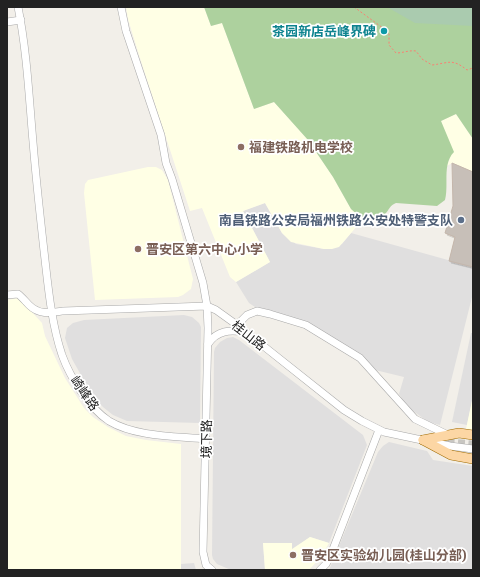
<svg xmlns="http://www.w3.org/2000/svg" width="480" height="577" font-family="'Exo 2','Noto Sans SC',sans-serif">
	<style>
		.residential { fill: #e0dfdf }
		.education { fill: #ffffe5 }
		.forest { fill: #add19e }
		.cemetery { fill: #aacbaf }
		.building { fill: #c7bfb8; stroke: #c4b6ab; filter: url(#shadow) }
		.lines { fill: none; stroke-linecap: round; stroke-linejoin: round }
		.minor-tunnel { stroke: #c8c6c1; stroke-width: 7; stroke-dasharray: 7 3.5; stroke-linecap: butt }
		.minor-casing { stroke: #a9a9a9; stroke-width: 8 }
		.major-casing { stroke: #a06b00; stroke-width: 10 }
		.path { stroke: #fa8072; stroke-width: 1; stroke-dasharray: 2 2; stroke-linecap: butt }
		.minor { stroke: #fff; stroke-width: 7 }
		.major { stroke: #fcd6a4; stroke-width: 9 }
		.culture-dot { fill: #0f9aa8; stroke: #fff; stroke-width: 1.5 }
		.education-dot { fill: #8d6e63; stroke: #fff; stroke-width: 1.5 }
		.service-dot { fill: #5c6f8a; stroke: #fff; stroke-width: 1.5 }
		.labels { text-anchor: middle; stroke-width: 3.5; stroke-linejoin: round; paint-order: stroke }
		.culture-label { font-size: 13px; font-weight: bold; fill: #0d838f; stroke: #fff; text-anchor: end }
		.education-label { font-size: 13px; font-weight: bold; fill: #785e54; stroke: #fff; text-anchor: start }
		.service-label { font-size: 13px; font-weight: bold; fill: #4e5e75; stroke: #fff; text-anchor: end }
		.street-label { font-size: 13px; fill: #222; stroke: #fff }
	</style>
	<defs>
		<filter id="shadow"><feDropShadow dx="2" dy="1.5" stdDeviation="0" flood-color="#0004"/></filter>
	</defs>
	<rect width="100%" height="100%" fill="#f2efe9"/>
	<!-- residential -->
	<g class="residential">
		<path d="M265,203L282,233L296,244L324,249L342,244L351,233L473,267V293L440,425L428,422L408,407L399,394L404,377L375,370L296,320L255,307L249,303L236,282L270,262L243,211Z"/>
		<path d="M184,315L192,317L199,323L201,327L200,423L127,421L113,415L103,407L94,398L72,359L65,338L67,328L73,323L84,320Z"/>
		<path d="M471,333H473V396L467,425L452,422Z"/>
		<path d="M233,337L239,340L363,435L367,445L329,543L310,537L292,550V543H263L265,570H231L217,564L213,559L212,555L214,352L215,348L220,342L227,338Z"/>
		<path d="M389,442L427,451L433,460L473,466V570H329L378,452L383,446Z"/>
		<path d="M194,563L196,570H181V564Z"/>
	</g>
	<!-- education -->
	<g class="education">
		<path d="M126,7H204L211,26L222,23L254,109L274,102L308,140L333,177L351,209L364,218L339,247L332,249H324L291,242L282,233L265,203L243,211L270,262L236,282L230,277L202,208L190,211L139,55L128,19Z"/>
		<path d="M456,114L473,139V172L452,163L447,166L451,155L441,121Z"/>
		<path d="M148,167H156L162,170L168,180L193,279L191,289L183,295L178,297L95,300L84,193L85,184L88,180Z"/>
		<path d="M19,298L42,323L45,336L65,378L84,408L93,417L108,427L126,436L146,440L181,444V570H7V300Z"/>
		<path d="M473,396V430L466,429Z"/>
		<path d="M310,537L329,543L321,557L309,570H265L263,543H292V549Z"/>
	</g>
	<!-- forest -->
	<path class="forest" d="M204,7H473V139L456,114L441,121L454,152C442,164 449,185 445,200L437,206L396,203C390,205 389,210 385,214C374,223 360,218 351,209L333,177L308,140L274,102L254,109L222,23L211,26Z"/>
	<!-- cemetery -->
	<path class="cemetery" d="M387,7H473V26L415,23Z"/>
	<!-- building -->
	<path class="building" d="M452,163L473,172V267L449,261L455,237L445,233L453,206Z"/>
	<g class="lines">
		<!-- minor-tunnel -->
		<path class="minor-tunnel" d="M437,441L473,444"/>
		<defs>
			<g id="minor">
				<path d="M18,7C27,52 29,97 33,142C36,179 40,215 44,251C48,285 51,322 62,355C70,377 89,408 109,421C136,437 175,436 206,439"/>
				<path d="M121,7L126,31L161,135L166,163L172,179L203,283L207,306L208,328L203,552L206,565L212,570"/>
				<path d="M7,22L21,20"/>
				<path d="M7,295L18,294C22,297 25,301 29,305C39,315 50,313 63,311L207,306L216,310L237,325L344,410L362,421L384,432L450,446L473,449"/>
				<path d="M237,325L247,315L257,311L270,314L306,325L360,358L415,419L448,435"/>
				<path d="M208,344C217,330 230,330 244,332"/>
				<path d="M320,570L326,564L330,557L379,430"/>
			</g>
			<g id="major">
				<path d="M423,440L451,455L473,459"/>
				<path d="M423,440L459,433L473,435"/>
			</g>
		</defs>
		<!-- minor casing -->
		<use href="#minor" class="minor-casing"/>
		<!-- major casing -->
		<use href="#major" class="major-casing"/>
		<!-- path -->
		<path class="path" d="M354,7L387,31L389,34V45L396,53C403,53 409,50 416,51L422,59L432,65C449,63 452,58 467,70L473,68"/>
		<!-- minor -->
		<use href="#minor" class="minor"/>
		<!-- major -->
		<use href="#major" class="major"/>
	</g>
	<!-- markers -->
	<circle class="culture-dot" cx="384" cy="31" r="4"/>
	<g class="education-dot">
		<circle cx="241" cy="147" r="4"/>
		<circle cx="138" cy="249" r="4"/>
		<circle cx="293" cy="555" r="4"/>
	</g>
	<circle class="service-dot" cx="461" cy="220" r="4"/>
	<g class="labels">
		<!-- culture labels -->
		<g class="culture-label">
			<text x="376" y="36">茶园新店岳峰界碑</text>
		</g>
		<!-- education labels -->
		<g class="education-label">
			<text x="249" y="152">福建铁路机电学校</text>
			<text x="146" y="254">晋安区第六中心小学</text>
			<text x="301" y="560">晋安区实验幼儿园(桂山分部)</text>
		</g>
		<!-- service labels -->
		<g class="service-label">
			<text x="453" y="225">南昌铁路公安局福州铁路公安处特警支队</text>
		</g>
		<!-- street labels -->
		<g class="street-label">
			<text transform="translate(249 335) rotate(38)" y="5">桂山路</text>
			<text transform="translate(85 393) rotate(55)" y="5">崎峰路</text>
			<text transform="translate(206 439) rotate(-89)" y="5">境下路</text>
		</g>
	</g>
	<!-- border -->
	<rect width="480" height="577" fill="none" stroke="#222222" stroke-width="16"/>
</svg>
